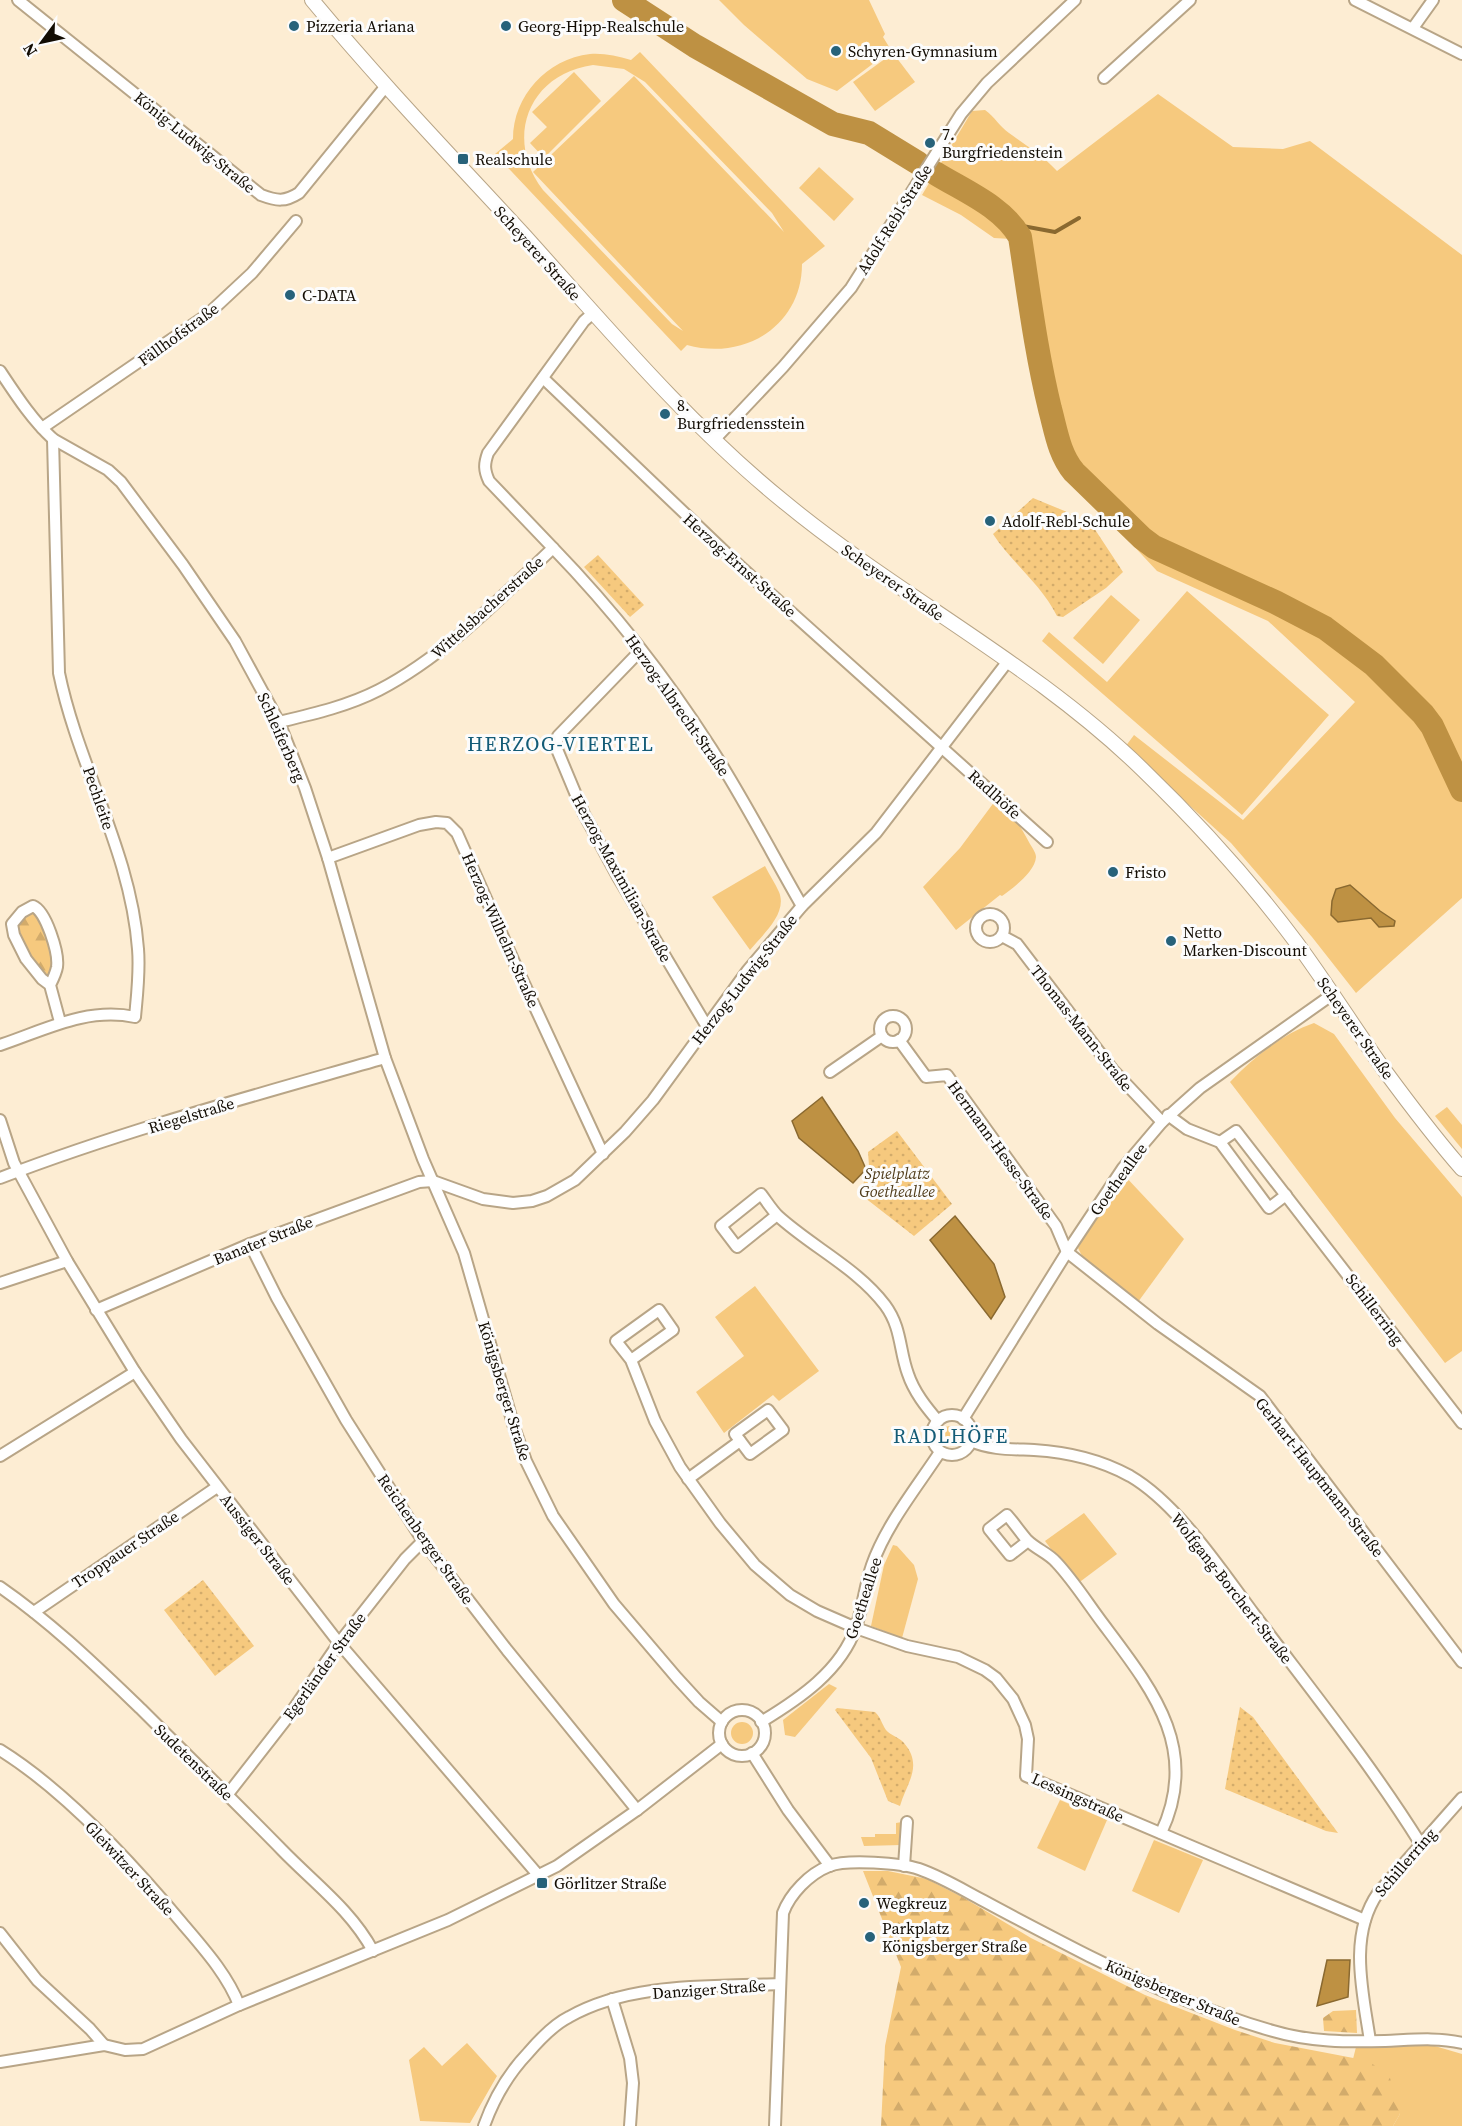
<svg xmlns="http://www.w3.org/2000/svg" width="1462" height="2126" font-family="'Source Serif 4',serif">
	<style>
		.grass { fill: #f6c97e; fill-rule: evenodd }
		.forest { fill: url(#forest-firs) }
		.park { fill: url(#park-dots) }
		.water { fill: #be9143; stroke: #8a6930; stroke-width: 1.5 }
		.lines { fill: none; stroke-linecap: round; stroke-linejoin: round }
		.stream { stroke: #8a6930; stroke-width: 4 }
		.river { stroke: #be9143; stroke-width: 24 }
		.minor-casing { stroke: #b8a587; stroke-width: 14 }
		.tertiary-casing { stroke: #b8a587; stroke-width: 16 }
		.minor { stroke: #fff; stroke-width: 10 }
		.tertiary { stroke: #fff; stroke-width: 14 }
		.poi-dot { fill: #27627a; stroke: #fcfcfc; stroke-width: 2 }
		.labels { text-anchor: middle; stroke-width: 6; stroke-linejoin: round; paint-order: stroke }
		.poi-label { font-size: 16px; fill: #120c03; stroke: #fcfcfc; text-anchor: start }
		.street-label { font-size: 16px; fill: #120c03; stroke: #fcfcfc }
		.park-label { font-size: 16px; font-style: italic; fill: #503c1a; stroke: #fcfcfc }
		.quarter-label { font-size: 20px; letter-spacing: 1.5px; fill: #135b76; stroke: #fcfcfc }
	</style>
	<defs>
		<pattern id="forest-firs" width="22" height="20" patternUnits="userSpaceOnUse" patternTransform="scale(1.5)"><rect width="22" height="20" fill="#f6c97e"/><path d="M5 1l3.5 6h-7zM16 11l3.5 6h-7z" fill="#d2ab6b"/></pattern>
		<pattern id="park-dots" width="8" height="8" patternUnits="userSpaceOnUse" patternTransform="scale(1.5)"><rect width="8" height="8" fill="#f6c97e"/><path d="M2 2h.1M6 6h.1" fill="none" stroke="#d2ab6b" stroke-width="1.8" stroke-linecap="round"/></pattern>
	</defs>
	<rect width="100%" height="100%" fill="#fdedd3"/>
	<!-- grass -->
	<g class="grass">
		<path d="M719,0H869L885,34L883,37L891,50L837,91L807,79L744,25Z"/>
		<path d="M640,52L825,246L802,264C802,326 744,361 687,345L681,351L495,154L513,139C513,96 547,59 590,54C604,53 617,56 631,60ZM593,65L624,69L645,82L772,213L784,232L634,76L533,172L683,331L672,324L543,190C504,139 528,74 593,65Z"/>
		<path d="M893,53L915,82L875,111L853,82Z"/>
		<path d="M574,72L601,101L544,158L530,143L547,127L532,112Z"/>
		<path d="M1158,94L1233,147L1283,149L1310,141L1462,255V898L1356,993L1312,937L1231,843L1125,747L1134,735L1243,820L1355,702L1268,621L1157,571L1062,469L1011,239L994,238L961,215L922,195L972,111L985,110C995,117 1000,127 1009,133C1028,147 1041,154 1057,171ZM1359,892L1380,911L1395,921L1371,918L1338,922Z"/>
		<path d="M819,167L854,199L834,221L799,188Z"/>
		<path d="M1187,591L1329,715L1242,815L1042,641L1049,632L1107,682Z"/>
		<path d="M1111,595L1140,620L1103,664L1073,638Z"/>
		<path d="M995,801C1013,814 1020,825 1030,844C1033,849 1036,853 1036,857C1035,872 1013,888 1002,896L1000,895L956,930L923,887L960,848Z"/>
		<path d="M765,866C769,874 775,883 779,892C788,914 762,935 750,950L712,897Z"/>
		<path d="M1314,1023L1334,1034L1395,1118L1462,1197V1351L1445,1363L1230,1082C1254,1057 1282,1034 1314,1023Z"/>
		<path d="M1447,1107L1462,1125V1149L1435,1116Z"/>
		<path d="M1124,1175L1184,1239L1138,1302L1082,1256L1078,1248L1104,1203Z"/>
		<path d="M755,1286L819,1371L779,1401L773,1395L724,1433L696,1392L744,1356L715,1317Z"/>
		<circle cx="950" cy="1436" r="10"/>
		<path d="M1084,1513L1117,1554L1077,1584L1045,1541Z"/>
		<path d="M893,1545L897,1546L914,1565L918,1579L902,1638L871,1626L884,1565Z"/>
		<path d="M829,1684L837,1688L795,1737L785,1735L783,1720Z"/>
		<circle cx="742" cy="1733" r="11"/>
		<path d="M1060,1800L1107,1820L1085,1871L1037,1848Z"/>
		<path d="M902,1822L901,1845L864,1846L861,1837H875V1834H896V1823Z"/>
		<path d="M1154,1840L1203,1860L1179,1913L1132,1891Z"/>
		<path d="M467,2043L497,2076L470,2123L420,2121L409,2060L424,2047L442,2066Z"/>
		<path d="M1428,2044L1462,2054V2126H1393L1400,2114L1353,2059L1356,2047Z"/>
	</g>
	<!-- forest -->
	<g class="forest">
		<path d="M33,906L57,959L50,985L19,946L16,917Z"/>
		<path d="M863,1871H888L927,1879L964,1898L1031,1938L1145,1995L1235,2030L1275,2043L1369,2061L1390,2078L1400,2114L1393,2126H881L885,2046L901,1967Z"/>
		<path d="M1356,2010L1357,2033L1324,2031L1323,2018L1333,2011Z"/>
	</g>
	<!-- park -->
	<g class="park">
		<path d="M1033,498L1067,512L1094,528L1123,572L1106,588L1063,617L1057,616C1041,584 1012,563 993,534Z"/>
		<path d="M598,555L644,605L630,617L584,567Z"/>
		<path d="M897,1131L952,1204L914,1236L860,1194L869,1166L868,1152Z"/>
		<path d="M203,1580L254,1646L215,1676L164,1610Z"/>
		<path d="M1240,1707L1253,1717L1338,1833L1326,1831L1225,1789Z"/>
		<path d="M837,1708L875,1712C882,1718 882,1727 888,1732C893,1736 900,1738 904,1743C924,1766 906,1784 900,1806L888,1801L871,1758L835,1710Z"/>
	</g>
	<!-- water -->
	<g class="water">
		<path d="M1350,885L1380,911L1395,921L1394,926L1379,927L1371,918L1338,922L1331,915L1332,901L1336,889Z"/>
		<path d="M822,1097L858,1151L866,1169L853,1183L799,1138L792,1121Z"/>
		<path d="M955,1216L994,1264L1005,1297L991,1319L930,1240Z"/>
		<path d="M1327,1960H1350L1348,1997L1317,2006Z"/>
	</g>
	<g class="lines">
		<!-- stream -->
		<path class="stream" d="M1012,224L1055,232L1079,218"/>
		<!-- river -->
		<g class="river">
			<path d="M624,0L695,46L833,124L869,133L918,163"/>
			<path d="M935,173C964,191 1002,206 1020,237C1029,295 1036,352 1050,409C1056,431 1059,454 1074,472L1142,538L1154,547L1275,602L1325,628L1374,665L1423,714L1432,726L1462,790"/>
		</g>
		<defs>
			<g id="minor">
				<path d="M18,0L261,195C277,201 285,202 299,193L386,86"/>
				<path d="M1355,0L1462,54"/>
				<path d="M1413,28L1433,0"/>
				<path d="M1104,78L1190,0"/>
				<path d="M0,371C16,395 32,420 53,439L108,470L121,482L183,565L235,641L279,722L305,788L328,858L385,1058L423,1159L464,1253L514,1427L526,1461L553,1516L614,1604L677,1678L699,1702L722,1722"/>
				<path d="M543,378L743,569L1047,842"/>
				<path d="M42,428L207,315L252,273L296,221"/>
				<path d="M714,440L783,367L851,288L961,114L987,83L1075,0"/>
				<path d="M553,548C612,609 665,676 711,748C744,799 772,854 802,906"/>
				<path d="M641,650L558,736L556,747L584,814L618,877L706,1025"/>
				<path d="M279,722C313,714 348,706 379,690C446,655 499,599 553,548L489,481C484,470 484,464 488,453L584,321L593,313"/>
				<path d="M328,858L419,825L436,822L447,823L457,833L515,964L603,1154"/>
				<circle cx="990" cy="928" r="14"/>
				<path d="M1002,936L1017,944L1113,1070L1162,1122"/>
				<path d="M50,985C53,979 56,973 57,967C59,953 46,911 33,906L22,912L12,924L14,935L26,959L42,979L50,985L60,1022"/>
				<circle cx="893" cy="1029" r="13"/>
				<path d="M899,1040L926,1077L947,1075L1056,1226L1067,1252L1158,1324L1260,1396L1462,1662"/>
				<path d="M0,1045C45,1030 86,1007 135,1017C137,995 140,972 138,949C131,852 78,766 59,673L53,439"/>
				<path d="M830,1072L882,1036"/>
				<path d="M1168,1115L1187,1129L1220,1142L1269,1208L1286,1195"/>
				<path d="M0,1120L14,1163L67,1261L135,1372L181,1439L339,1643L539,1876"/>
				<path d="M1220,1142L1236,1131L1462,1423"/>
				<path d="M0,1178C125,1130 256,1095 385,1058"/>
				<path d="M777,1215L737,1247L721,1226L761,1194C767,1202 772,1210 778,1216C812,1247 857,1268 885,1305C902,1328 899,1350 908,1374C914,1392 926,1407 938,1421"/>
				<path d="M250,1244L277,1298L346,1420L423,1541L507,1650L637,1810"/>
				<path d="M0,1283L67,1261"/>
				<path d="M96,1310L250,1244L419,1182L433,1181L483,1199L513,1203L532,1201L547,1196L575,1180L625,1132L653,1100L748,970L802,906L876,833L1008,661"/>
				<path d="M631,1360L673,1330L659,1310L616,1341L631,1360L655,1421L680,1467L720,1523L755,1565L790,1595L817,1611L856,1628L907,1646L958,1657L985,1670L996,1678L1013,1699L1025,1725L1028,1739L1026,1776L1365,1920"/>
				<path d="M768,1410L783,1430L750,1454L735,1434Z"/>
				<circle cx="952" cy="1435" r="20"/>
				<path d="M963,1419L1067,1252L1123,1168L1162,1122L1200,1088L1333,994"/>
				<path d="M971,1441C991,1450 1012,1449 1034,1450C1067,1452 1101,1460 1130,1476C1178,1504 1221,1570 1254,1614C1311,1690 1370,1763 1420,1843"/>
				<path d="M0,1456L135,1372"/>
				<path d="M688,1479L740,1441"/>
				<path d="M1028,1541L1010,1555L989,1529L1007,1515C1014,1523 1020,1532 1027,1540C1036,1549 1048,1553 1056,1562C1074,1581 1088,1604 1104,1625C1152,1689 1201,1749 1161,1833"/>
				<path d="M0,1587C52,1623 96,1666 141,1709C188,1756 236,1803 282,1850C314,1883 351,1910 373,1951"/>
				<path d="M34,1612L217,1487"/>
				<circle cx="742" cy="1733" r="23"/>
				<path d="M761,1722C799,1699 841,1671 856,1627C863,1607 865,1585 872,1565C886,1525 917,1487 940,1452"/>
				<path d="M0,1750C66,1791 132,1863 182,1923C203,1948 227,1974 239,2005"/>
				<path d="M752,1753L788,1810L830,1866"/>
				<path d="M228,1794L288,1717L339,1643L405,1559L423,1541"/>
				<path d="M904,1866L907,1822"/>
				<path d="M0,1933L37,1980L90,2029L104,2045"/>
				<path d="M612,1999L630,2058L633,2083L630,2126"/>
				<path d="M1370,2041C1363,1993 1348,1936 1378,1893L1462,1798"/>
				<path d="M0,2062L104,2045L125,2050L143,2049L239,2005L448,1920L557,1866L637,1810L722,1744"/>
				<path d="M484,2126C494,2098 508,2074 528,2053C540,2039 553,2025 569,2017C631,1982 710,1987 779,1984"/>
				<path d="M775,2126L783,1913C790,1894 809,1874 829,1866C847,1859 901,1863 919,1869C942,1877 963,1890 984,1901C1019,1920 1054,1938 1089,1956C1148,1985 1209,2013 1273,2031C1310,2042 1347,2042 1385,2041C1411,2040 1437,2037 1462,2043"/>
			</g>
			<path id="tertiary" d="M312,0C379,81 452,157 523,234C606,326 687,423 783,501C898,596 1034,664 1142,769C1198,823 1249,879 1296,942C1327,984 1355,1029 1385,1071C1410,1105 1435,1138 1462,1169"/>
		</defs>
		<!-- minor casing -->
		<use href="#minor" class="minor-casing"/>
		<!-- tertiary casing -->
		<use href="#tertiary" class="tertiary-casing"/>
		<!-- minor -->
		<use href="#minor" class="minor"/>
		<!-- tertiary -->
		<use href="#tertiary" class="tertiary"/>
	</g>
	<!-- markers -->
	<g class="poi-dot">
		<circle cx="294" cy="26" r="6"/>
		<circle cx="506" cy="26" r="6"/>
		<circle cx="836" cy="51" r="6"/>
		<circle cx="930" cy="143" r="6"/>
		<rect x="457" y="153" width="12" height="12" rx="3"/>
		<circle cx="290" cy="295" r="6"/>
		<circle cx="665" cy="414" r="6"/>
		<circle cx="990" cy="521" r="6"/>
		<circle cx="1113" cy="872" r="6"/>
		<circle cx="1171" cy="941" r="6"/>
		<rect x="536" y="1877" width="12" height="12" rx="3"/>
		<circle cx="864" cy="1903" r="6"/>
		<circle cx="870" cy="1937" r="6"/>
	</g>
	<g class="labels">
		<!-- poi labels -->
		<g class="poi-label">
			<text x="306" y="32">Pizzeria Ariana</text>
			<text x="518" y="32">Georg-Hipp-Realschule</text>
			<text x="848" y="57">Schyren-Gymnasium</text>
			<text x="942" y="140">7.<tspan x="942" dy="18">Burgfriedenstein</tspan></text>
			<text x="475" y="165">Realschule</text>
			<text x="302" y="301">C-DATA</text>
			<text x="677" y="411">8.<tspan x="677" dy="18">Burgfriedensstein</tspan></text>
			<text x="1002" y="527">Adolf-Rebl-Schule</text>
			<text x="1125" y="878">Fristo</text>
			<text x="1183" y="938">Netto<tspan x="1183" dy="18">Marken-Discount</tspan></text>
			<text x="554" y="1889">Görlitzer Straße</text>
			<text x="876" y="1909">Wegkreuz</text>
			<text x="882" y="1934">Parkplatz<tspan x="882" dy="18">Königsberger Straße</tspan></text>
		</g>
		<!-- street labels -->
		<g class="street-label">
			<text transform="translate(195 142) rotate(39)" y="6">König-Ludwig-Straße</text>
			<text transform="translate(894 219) rotate(-58)" y="6">Adolf-Rebl-Straße</text>
			<text transform="translate(538 253) rotate(48)" y="6">Scheyerer Straße</text>
			<text transform="translate(178 334) rotate(-36)" y="6">Fällhofstraße</text>
			<text transform="translate(740 565) rotate(42)" y="6">Herzog-Ernst-Straße</text>
			<text transform="translate(893 582) rotate(35)" y="6">Scheyerer Straße</text>
			<text transform="translate(487 607) rotate(-42)" y="6">Wittelsbacherstraße</text>
			<text transform="translate(678 705) rotate(55)" y="6">Herzog-Albrecht-Straße</text>
			<text transform="translate(282 737) rotate(66)" y="6">Schleiferberg</text>
			<text transform="translate(995 794) rotate(42)" y="6">Radlhöfe</text>
			<text transform="translate(99 798) rotate(71)" y="6">Pechleite</text>
			<text transform="translate(622 878) rotate(61)" y="6">Herzog-Maximilian-Straße</text>
			<text transform="translate(501 930) rotate(66)" y="6">Herzog-Wilhelm-Straße</text>
			<text transform="translate(744 979) rotate(-52)" y="6">Herzog-Ludwig-Straße</text>
			<text transform="translate(1082 1028) rotate(52)" y="6">Thomas-Mann-Straße</text>
			<text transform="translate(1356 1028) rotate(55)" y="6">Scheyerer Straße</text>
			<text transform="translate(191 1115) rotate(-17)" y="6">Riegelstraße</text>
			<text transform="translate(1001 1150) rotate(54)" y="6">Hermann-Hesse-Straße</text>
			<text transform="translate(1118 1179) rotate(-54)" y="6">Goetheallee</text>
			<text transform="translate(263 1240) rotate(-22)" y="6">Banater Straße</text>
			<text transform="translate(1375 1309) rotate(53)" y="6">Schillerring</text>
			<text transform="translate(505 1391) rotate(73)" y="6">Königsberger Straße</text>
			<text transform="translate(1320 1477) rotate(52)" y="6">Gerhart-Hauptmann-Straße</text>
			<text transform="translate(258 1539) rotate(52)" y="6">Aussiger Straße</text>
			<text transform="translate(426 1539) rotate(55)" y="6">Reichenberger Straße</text>
			<text transform="translate(125 1549) rotate(-34)" y="6">Troppauer Straße</text>
			<text transform="translate(1232 1588) rotate(52)" y="6">Wolfgang-Borchert-Straße</text>
			<text transform="translate(863 1598) rotate(-72)" y="6">Goetheallee</text>
			<text transform="translate(324 1666) rotate(-54)" y="6">Egerländer Straße</text>
			<text transform="translate(194 1762) rotate(44)" y="6">Sudetenstraße</text>
			<text transform="translate(1078 1797) rotate(24)" y="6">Lessingstraße</text>
			<text transform="translate(1405 1862) rotate(-49)" y="6">Schillerring</text>
			<text transform="translate(130 1868) rotate(47)" y="6">Gleiwitzer Straße</text>
			<text transform="translate(709 1989) rotate(-4)" y="6">Danziger Straße</text>
			<text transform="translate(1173 1992) rotate(23)" y="6">Königsberger Straße</text>
		</g>
		<!-- park labels -->
		<g class="park-label">
			<text x="897" y="1179">Spielplatz<tspan x="897" dy="18">Goetheallee</tspan></text>
		</g>
		<!-- quarter labels -->
		<g class="quarter-label">
			<text x="561" y="751">HERZOG-VIERTEL</text>
			<text x="951" y="1443">RADLHÖFE</text>
		</g>
	</g>
	<!-- north arrow -->
	<g transform="translate(42 42) rotate(237)" stroke="#fcfcfc" stroke-width="4.5" paint-order="stroke">
	<path d="M0-4.5L10 22L0 15L-10 22Z" fill="#120c03"/>
	<text y="-9" font-size="16" font-weight="bold" text-anchor="middle" fill="#120c03">N</text>
	</g>
</svg>
